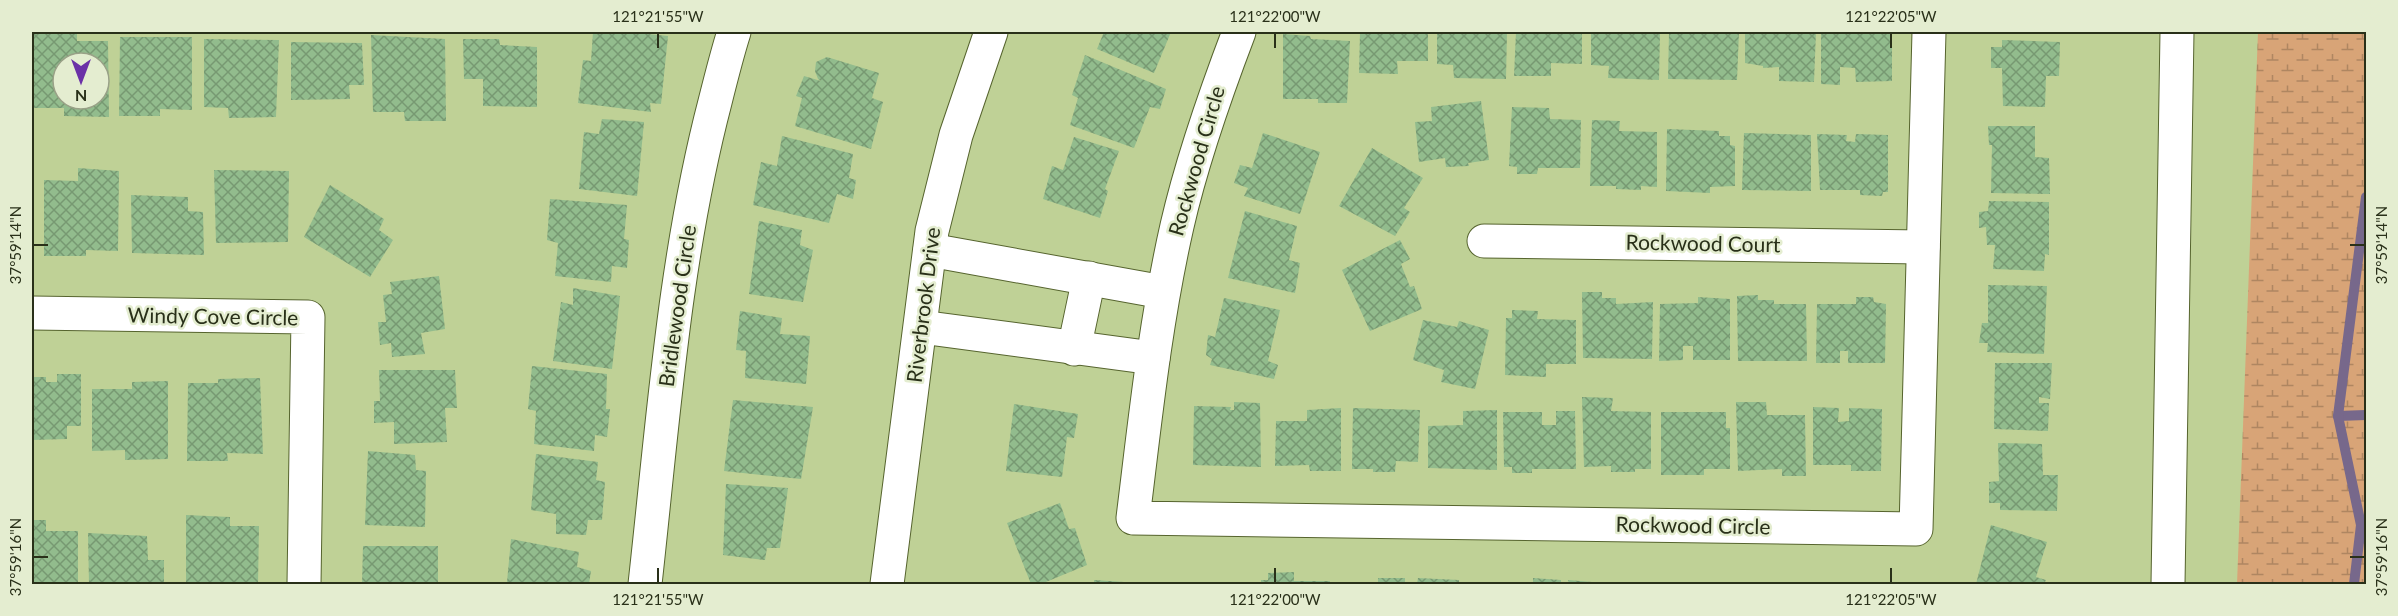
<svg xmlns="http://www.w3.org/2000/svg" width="2398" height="616" font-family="Lato,sans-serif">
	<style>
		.wetland { fill: url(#wetland-marsh) }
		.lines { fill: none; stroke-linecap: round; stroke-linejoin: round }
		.stream { stroke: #77688b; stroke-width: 10 }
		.building { fill: url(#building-cross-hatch); fill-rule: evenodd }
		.minor-casing { stroke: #56642e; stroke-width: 35 }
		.minor { stroke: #fff; stroke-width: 33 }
		.ticks { fill: none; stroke: #293019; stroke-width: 2 }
		.labels { text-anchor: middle; stroke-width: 5; stroke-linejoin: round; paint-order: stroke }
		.street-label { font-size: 21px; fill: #293019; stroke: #e4edd0 }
		.neatline { fill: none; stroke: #293019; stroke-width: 2 }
		.ticks-label { font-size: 15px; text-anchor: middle; fill: #293019 }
	</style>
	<defs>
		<pattern id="wetland-marsh" width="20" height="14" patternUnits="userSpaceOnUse" patternTransform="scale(1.5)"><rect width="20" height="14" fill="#d8a477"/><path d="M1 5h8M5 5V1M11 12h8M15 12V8" fill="none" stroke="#af8661"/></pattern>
		<pattern id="building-cross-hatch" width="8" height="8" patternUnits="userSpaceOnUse" patternTransform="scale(1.5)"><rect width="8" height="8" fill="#92bc8d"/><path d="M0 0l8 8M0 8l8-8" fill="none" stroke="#779972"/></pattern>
	</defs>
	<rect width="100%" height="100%" fill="#bfd196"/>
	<!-- wetland -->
	<path class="wetland" d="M2258,32H2366V584H2237Z"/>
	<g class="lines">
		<!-- stream -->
		<g class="stream">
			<path d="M2338,416L2366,415"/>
			<path d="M2354,584L2361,525L2338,416L2366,197"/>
		</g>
	</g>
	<!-- building -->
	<g class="building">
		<path d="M593,32H629L668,36L661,104L650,103L651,112L578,103L583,60L591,61Z"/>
		<path d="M1104,32H1171L1154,73L1097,49Z"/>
		<path d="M1360,32H1428V61H1397L1398,74L1359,73Z"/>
		<path d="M1437,32H1507L1506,79L1454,78L1453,65L1437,64Z"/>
		<path d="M1516,32H1582V64L1551,63V76H1514Z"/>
		<path d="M1591,32H1660L1659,80L1608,78L1609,66L1591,65Z"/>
		<path d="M1669,32H1739L1737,80L1668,79Z"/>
		<path d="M1745,32H1816L1814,82L1779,81V67L1763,68V66L1745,63Z"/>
		<path d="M1821,32H1892V81L1856,82L1855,68L1840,67V85L1821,84Z"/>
		<path d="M34,33H77V41H108L109,117L64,116V108H34ZM63,63H99V99H63Z"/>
		<path d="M1283,34L1310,36L1311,39L1350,41L1347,103H1318V99H1283Z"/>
		<path d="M371,35L445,39L446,121H405L404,112H373Z"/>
		<path d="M120,37H192V110L160,109V116H119Z"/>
		<path d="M204,39L279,40L276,117L229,118L228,108L204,107Z"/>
		<path d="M463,39H499L500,45L537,47V107L483,106V79H464Z"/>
		<path d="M2002,40L2060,42L2059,76H2046L2045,107L2003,106L2002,68H1991V47H2002Z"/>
		<path d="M291,42L362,43L364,85H349L350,99L291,100Z"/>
		<path d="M1085,55L1166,89L1160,109L1150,107L1134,148L1070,125L1078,98L1072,95Z"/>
		<path d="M827,57L879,73L872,98L883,102L871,149L795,126L802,98L796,96L804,76L821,81L818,79L815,71L816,62Z"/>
		<path d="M1481,101L1489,160L1468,163L1469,166L1446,167L1445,158L1419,162L1415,122L1432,121L1431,107Z"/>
		<path d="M1512,107L1549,108L1550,119L1581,120L1580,168H1538L1537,174H1517V167L1509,166Z"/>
		<path d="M602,119L644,122L637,196L579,189L584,132L599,134Z"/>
		<path d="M1592,120L1620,121L1619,131L1657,132V187L1641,186V190L1616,189V186H1590Z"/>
		<path d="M1988,126H2035V157L2049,158L2050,194L1991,193L1992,145H1989Z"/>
		<path d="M1667,129L1719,131V136H1730V145L1735,146V186L1710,187V193L1666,191Z"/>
		<path d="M1263,133L1320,152L1300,214L1244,196L1248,188L1234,183L1240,165L1252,168Z"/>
		<path d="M1744,133L1811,135V191L1742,190Z"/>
		<path d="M1817,134L1847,135L1846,141L1855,142L1856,134L1888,135V192H1883L1882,196L1860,195V190H1820Z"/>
		<path d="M782,136L853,154L849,178L856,180L853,199L837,194L829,223L753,205L761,162L777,166Z"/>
		<path d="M1074,137L1119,151L1105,189L1108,191L1100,218L1043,199L1052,166L1063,170Z"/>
		<path d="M1372,148L1423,178L1404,208L1410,212L1395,236L1339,206Z"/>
		<path d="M78,168L119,171L118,251L86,250V256H44V180L78,181Z"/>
		<path d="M214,170L289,171L288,242L216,243Z"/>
		<path d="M330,185L384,219L379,230L393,240L370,277L304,237Z"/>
		<path d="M131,195L188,197V211L203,212L204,255L132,253Z"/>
		<path d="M550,199L627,205L624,239L629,240L627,268L612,266L611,282L555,276L558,243L547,240Z"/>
		<path d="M1989,201L2049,202V255L2045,254L2044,271L1993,269L1995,245H1987L1986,227L1979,228V212L1988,211Z"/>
		<path d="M1245,211L1297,226L1289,260L1300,263L1295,293L1228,278Z"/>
		<path d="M759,221L802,230L800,245L813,250L803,302L749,294Z"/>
		<path d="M1400,240L1410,259L1401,264L1410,287L1414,286L1422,309L1370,331L1342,270Z"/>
		<path d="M439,276L445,329L421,333L425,354L392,357L391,343L380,345L378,322H386L383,295L392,294L390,282Z"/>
		<path d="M1988,285L2047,286L2044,354L1987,352L1988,343H1979L1982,323H1988Z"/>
		<path d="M573,288L620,296L612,369L553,361L561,302L573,305Z"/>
		<path d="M1582,292H1602V298H1616V304L1653,302L1652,359L1583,358Z"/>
		<path d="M1758,295V300H1774V304H1806L1807,361H1738L1737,296Z"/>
		<path d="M1698,297L1730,299V360H1693V346H1683V360L1659,361L1660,304L1698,303Z"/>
		<path d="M1856,297H1873L1874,302L1886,304L1885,363H1848V351H1840V363H1816L1817,304H1856Z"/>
		<path d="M1224,298L1280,310L1268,361L1278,365L1274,379L1210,365L1212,359L1206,355L1208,335L1215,337Z"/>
		<path d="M1512,310L1538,311L1537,319L1576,320V364H1546V377L1505,375L1506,318H1512Z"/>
		<path d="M740,311L782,318L780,334L810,336L806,384L745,378L746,351L736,350Z"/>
		<path d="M1423,320L1457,327L1459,321L1489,330L1475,389L1441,382L1444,370L1413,360Z"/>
		<path d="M1995,363H2052L2050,399L2039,397V403H2049L2048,431L1994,429Z"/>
		<path d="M532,366L607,374L606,409H610L607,437L595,435L594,451L534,444L536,411L528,409Z"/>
		<path d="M379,370H455L457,408H445L447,442L394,444V422L374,423V401H380Z"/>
		<path d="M57,374H81V426H67V439L32,440V377H46V382H57Z"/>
		<path d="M260,378L263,454L227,453L228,461H187L188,383H218V379Z"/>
		<path d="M168,381V459L125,460V450L92,451V389H132V382Z"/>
		<path d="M1582,397L1613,398L1611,411L1651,412V469H1635V472H1611V466L1584,467Z"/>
		<path d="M733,400L813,407L801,479L724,471Z"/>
		<path d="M1234,402L1260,403L1261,467L1193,465L1194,406L1231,407L1230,410H1234Z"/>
		<path d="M1736,402H1766L1767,415H1805L1806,476H1782V469L1738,471Z"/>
		<path d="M1014,404L1078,414L1074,438L1067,437L1062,477L1006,471Z"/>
		<path d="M1813,407L1839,408L1838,422L1849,421V408L1882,409L1881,471H1851V465H1813Z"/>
		<path d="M1341,408V471H1310L1309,465L1275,466L1276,421H1307V410Z"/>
		<path d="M1353,408L1420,410L1418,462L1396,461L1395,472H1373V469H1352Z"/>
		<path d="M1497,410V470L1428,468V426L1463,425V411Z"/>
		<path d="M1556,411H1575L1576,469H1532V473H1512V467H1504L1503,412H1542V425H1556Z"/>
		<path d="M1661,412H1726V428H1730V469H1704V475H1661Z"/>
		<path d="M1998,443L2042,444L2043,475H2058L2057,511L2000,510V503H1989V482L1999,481Z"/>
		<path d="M368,451L415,455L416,470L426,471L425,527L365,525Z"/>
		<path d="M536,454L598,462L596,480L605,482L602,520H588L586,535L556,534V514L531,510Z"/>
		<path d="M726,484L788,488L780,548H767L765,560L723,555Z"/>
		<path d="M1060,503L1069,529L1075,528L1087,565L1041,584H1031L1007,523Z"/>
		<path d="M186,515L230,517V526H259L258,584H186Z"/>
		<path d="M32,520H46V531H78V584H32Z"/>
		<path d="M1991,525L2047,542L2036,577L2046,580L2044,584H1976Z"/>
		<path d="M88,533L147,536L148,560H164V584H89Z"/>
		<path d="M511,539L579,552L577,567L591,571L589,584H516L507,582Z"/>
		<path d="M363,546H438V584H362Z"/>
		<path d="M1294,572V581H1330L1329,584H1261V580H1268V573Z"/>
		<path d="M1378,578H1405V584H1369V582H1378Z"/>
		<path d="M1418,578L1459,580V584H1417Z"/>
		<path d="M1533,578L1561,580V584H1533Z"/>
		<path d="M1094,580L1124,582L1123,584H1094Z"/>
		<path d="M1568,580L1604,583V584H1569Z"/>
	</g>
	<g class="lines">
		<defs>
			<g id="minor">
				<path d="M1239,32C1215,95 1192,160 1177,226C1155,323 1145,421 1133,518L1916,529L1929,32"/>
				<path d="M1484,241L1923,247"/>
				<path d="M930,250L1163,292"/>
				<path d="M32,313L308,317L304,584"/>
				<path d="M921,327L1153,358"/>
				<path d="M1074,349L1089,278"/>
				<path d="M645,584C663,423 674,259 715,102C721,78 727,54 734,32"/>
				<path d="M887,584L932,231L956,135L991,32"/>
				<path d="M2168,584L2177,32"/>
			</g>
		</defs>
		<!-- minor casing -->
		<use href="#minor" class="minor-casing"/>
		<!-- minor -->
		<use href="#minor" class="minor"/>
	</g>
	<!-- ticks -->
	<path class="ticks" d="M658,33V48M1275,33V48M1891,33V48M33,245H48M2350,245H2365M33,557H48M2350,557H2365M658,568V583M1275,568V583M1891,568V583"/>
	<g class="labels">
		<!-- street labels -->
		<g class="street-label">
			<text transform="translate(1197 161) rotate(-74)" y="7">Rockwood Circle</text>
			<text transform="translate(1703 244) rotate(1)" y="7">Rockwood Court</text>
			<text transform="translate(924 305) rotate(-83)" y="7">Riverbrook Drive</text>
			<text transform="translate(678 306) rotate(-82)" y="7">Bridlewood Circle</text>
			<text transform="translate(213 317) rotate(1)" y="7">Windy Cove Circle</text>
			<text transform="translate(1693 526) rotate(1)" y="7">Rockwood Circle</text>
		</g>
	</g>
	<!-- border -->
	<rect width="2398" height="616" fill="none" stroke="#e4edd0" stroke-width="66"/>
	<!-- north arrow -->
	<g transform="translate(81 81) rotate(180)"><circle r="28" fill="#e4edd0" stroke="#99a187" stroke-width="1.5"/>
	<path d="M0-4.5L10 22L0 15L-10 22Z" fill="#6b31a7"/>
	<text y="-9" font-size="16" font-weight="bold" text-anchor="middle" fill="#293019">N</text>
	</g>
	<rect x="33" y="33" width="2332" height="550" class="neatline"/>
	<g class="ticks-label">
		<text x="658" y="22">121°21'55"W</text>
		<text x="1275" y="22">121°22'00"W</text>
		<text x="1891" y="22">121°22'05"W</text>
		<text transform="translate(2382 245) rotate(-90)" y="5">37°59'14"N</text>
		<text transform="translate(16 245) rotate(-90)" y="5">37°59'14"N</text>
		<text transform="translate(2382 557) rotate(-90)" y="5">37°59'16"N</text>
		<text transform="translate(16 557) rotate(-90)" y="5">37°59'16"N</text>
		<text x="658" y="605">121°21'55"W</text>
		<text x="1275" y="605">121°22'00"W</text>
		<text x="1891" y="605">121°22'05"W</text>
	</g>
</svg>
